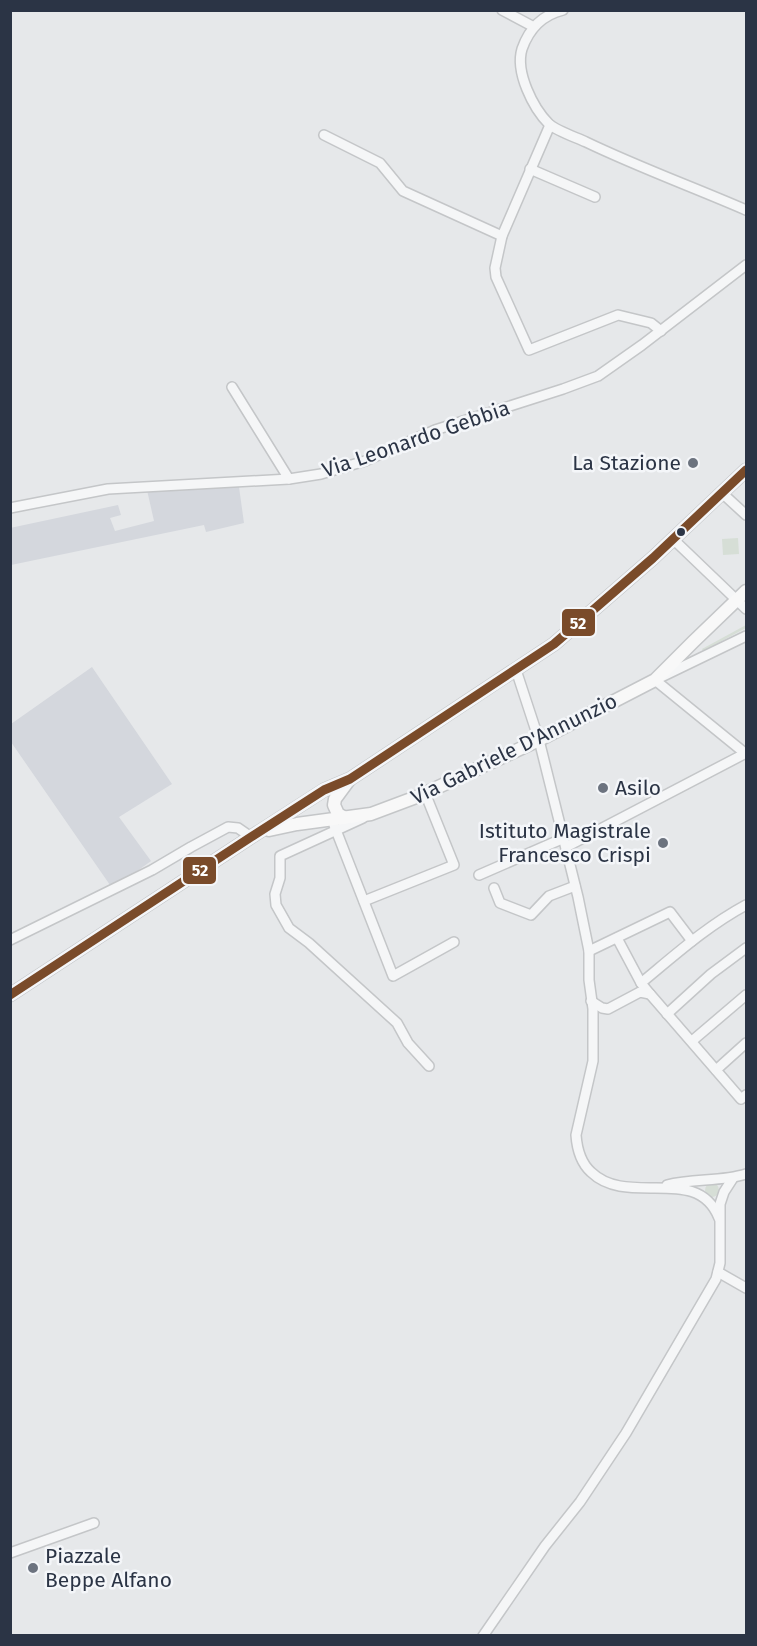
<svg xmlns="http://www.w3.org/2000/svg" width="757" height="1646" font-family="'Fira Sans',sans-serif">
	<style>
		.built { fill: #d4d7dd }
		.green { fill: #d6ded6 }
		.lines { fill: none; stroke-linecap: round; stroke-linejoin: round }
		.street-casing { stroke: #c4c6c8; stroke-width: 12 }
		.secondary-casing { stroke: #c4c6c8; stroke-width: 15 }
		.street { stroke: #f5f6f7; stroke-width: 9 }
		.secondary { stroke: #f8f8f8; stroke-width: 12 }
		.bus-1-casing { stroke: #f4f6f9; stroke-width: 14 }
		.bus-1 { stroke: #7a4b2a; stroke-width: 9 }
		.poi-dot { fill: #6c737f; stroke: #f4f6f9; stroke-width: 2 }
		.bus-dot { fill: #2b3445; stroke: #f4f6f9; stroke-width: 2 }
		.labels { text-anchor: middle; stroke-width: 5; stroke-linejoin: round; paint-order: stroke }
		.street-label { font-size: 21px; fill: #2b3445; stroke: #f4f6f9 }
		.poi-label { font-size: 21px; fill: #2b3445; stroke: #f4f6f9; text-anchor: end }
		.line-badge { stroke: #f4f6f9; stroke-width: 2 }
		.badge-label { font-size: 16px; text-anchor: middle; font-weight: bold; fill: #fff }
	</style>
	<rect width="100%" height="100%" fill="#e6e8ea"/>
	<!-- built -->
	<g class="built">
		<path d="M239,487L244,523L206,532L204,525L11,565L10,528L118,505L121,515L110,518L115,531L154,521L147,490L178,488Z"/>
		<path d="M92,667L172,784L119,817L151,861L133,874L110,885L11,742V724Z"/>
	</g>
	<!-- green -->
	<g class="green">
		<path d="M738,538L739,554L723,555L722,539Z"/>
		<path d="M746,625V628L703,651L702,649Z"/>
		<circle cx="712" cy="1190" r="7"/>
	</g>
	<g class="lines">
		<defs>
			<g id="street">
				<path d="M502,10L534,27"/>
				<path d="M563,10C542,15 529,29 522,49C515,72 533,108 549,124C557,131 575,137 586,142C638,167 693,187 746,210"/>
				<path d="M550,125L502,236L495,268L496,277L529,350L618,315L651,323L661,331"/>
				<path d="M324,135L380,163L403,191L502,236"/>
				<path d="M530,169L595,197"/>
				<path d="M232,387L289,479"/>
				<path d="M722,493L746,515"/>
				<path d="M10,508L108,489L289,479L321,474L365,461L435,430L563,389L598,376L642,345L746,265"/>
				<path d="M673,539L746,609"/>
				<path d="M746,636L655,680L746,754"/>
				<path d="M516,670L539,740L578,897L589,951V980L593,1009V1061L576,1135C577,1149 580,1162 591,1172C628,1208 697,1163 719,1218"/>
				<path d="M363,818L280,856V878L275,894L276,905L289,928L309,943L397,1023L408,1043L429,1066"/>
				<path d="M334,825L393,976L454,942"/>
				<path d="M566,847L746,753"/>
				<path d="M479,875L564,838"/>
				<path d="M494,888L500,903L531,915L549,896L575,886"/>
				<path d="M364,901L454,865L425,793"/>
				<path d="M617,938L641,983L650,994L741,1099L746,1095"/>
				<path d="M10,940L152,870L191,847L228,827L238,828L251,837"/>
				<path d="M589,951L670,912L692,941"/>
				<path d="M641,983C675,955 707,926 746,905"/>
				<path d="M591,1001L602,1008L608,1009L640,992L650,994"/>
				<path d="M667,1014L711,974L746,948"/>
				<path d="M692,1041L746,995"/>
				<path d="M716,1070L746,1043"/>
				<path d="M667,1185C693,1178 721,1182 746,1174"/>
				<path d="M718,1272L746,1288"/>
				<path d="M10,1553L94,1523"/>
				<path d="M483,1636L545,1546L580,1502L626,1433L716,1279L720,1263V1204L724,1192L733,1178"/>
			</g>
			<g id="secondary">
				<path d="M345,818L338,814L334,805L335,799L349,780"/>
				<path d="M269,830L297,824L371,814L419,796L539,740L655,680L693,642L746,591"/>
				<path d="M10,995L251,837L324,790L350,779L554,644L653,558L746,470"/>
			</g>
		</defs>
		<!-- street casing -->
		<use href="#street" class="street-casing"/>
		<!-- secondary casing -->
		<use href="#secondary" class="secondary-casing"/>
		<!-- street -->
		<use href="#street" class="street"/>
		<!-- secondary -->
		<use href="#secondary" class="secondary"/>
		<defs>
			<path id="bus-1" d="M10,995L251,837L324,790L350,779L554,644L653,558L746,470"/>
		</defs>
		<!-- bus-1 casing -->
		<use href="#bus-1" class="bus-1-casing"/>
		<!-- bus-1 -->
		<use href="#bus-1" class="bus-1"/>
	</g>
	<!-- markers -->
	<g class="poi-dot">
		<circle cx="693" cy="463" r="6"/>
		<circle cx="603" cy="788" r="6"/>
		<circle cx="663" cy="843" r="6"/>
		<circle cx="33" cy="1568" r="6"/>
	</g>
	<circle class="bus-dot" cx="681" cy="532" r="5"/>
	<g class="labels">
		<!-- street labels -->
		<g class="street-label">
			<text transform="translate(416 439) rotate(-19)" y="7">Via Leonardo Gebbia</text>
			<text transform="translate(514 749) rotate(-26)" y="7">Via Gabriele D'Annunzio</text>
		</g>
		<!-- poi labels -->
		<g class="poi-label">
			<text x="681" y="470">La Stazione</text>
			<text x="615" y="795" text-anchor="start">Asilo</text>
			<text x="651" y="838">Istituto Magistrale<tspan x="651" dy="24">Francesco Crispi</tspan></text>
			<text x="45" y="1563" text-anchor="start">Piazzale<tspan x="45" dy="24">Beppe Alfano</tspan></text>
		</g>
	</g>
	<g class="line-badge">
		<rect x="561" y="608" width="35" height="29" rx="6" fill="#7a4b2a"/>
		<rect x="182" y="856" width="35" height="29" rx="6" fill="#7a4b2a"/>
	</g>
	<g class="badge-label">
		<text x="578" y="629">52</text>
		<text x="200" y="876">52</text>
	</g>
	<!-- border -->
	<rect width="757" height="1646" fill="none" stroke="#2b3445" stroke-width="24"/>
</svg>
